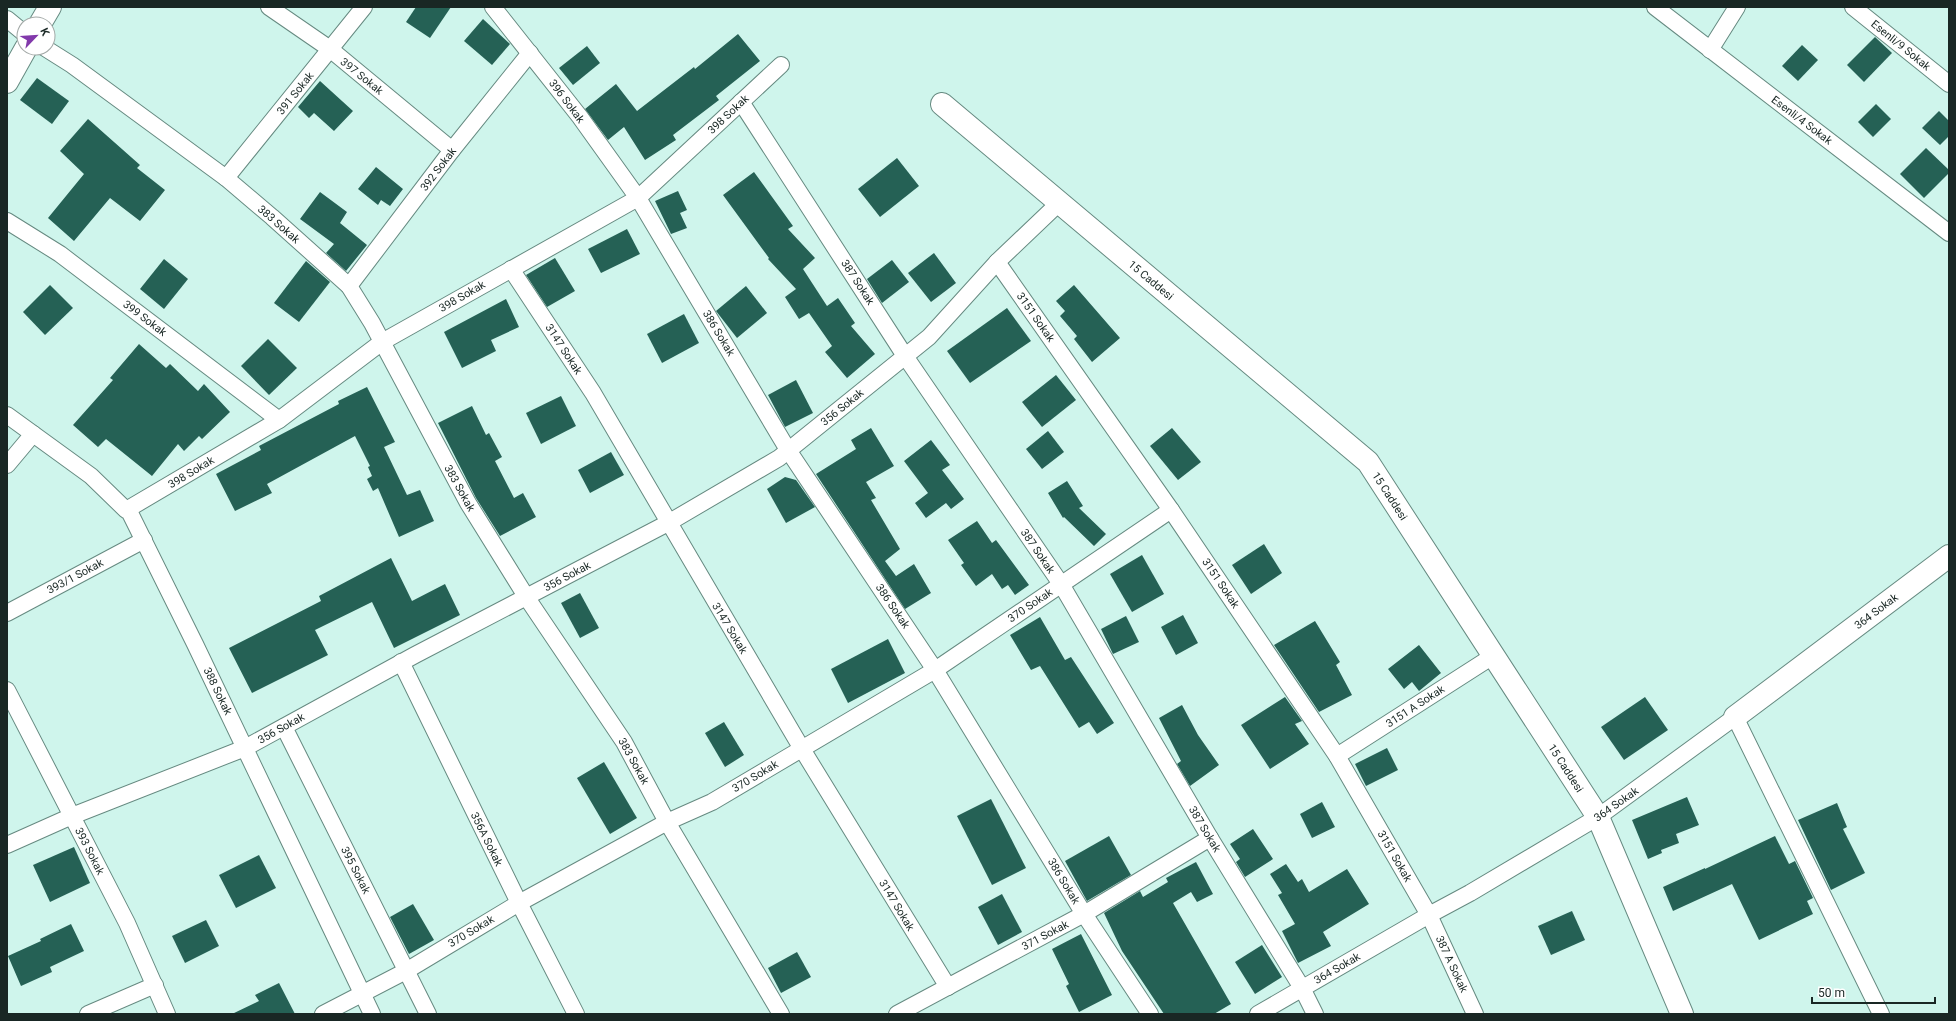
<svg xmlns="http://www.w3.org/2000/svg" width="1956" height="1021" font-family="Roboto,sans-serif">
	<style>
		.building { fill: #256155 }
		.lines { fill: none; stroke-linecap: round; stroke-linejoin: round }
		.street-casing { stroke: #668a81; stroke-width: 18 }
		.secondary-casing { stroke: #668a81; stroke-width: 24 }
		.street { stroke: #fff; stroke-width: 16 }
		.secondary { stroke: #fff; stroke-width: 22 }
		.labels { text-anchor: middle; stroke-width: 4; stroke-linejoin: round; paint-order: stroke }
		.street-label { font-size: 11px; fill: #192724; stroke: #fff }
	</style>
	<rect width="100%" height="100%" fill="#cff5ec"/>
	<!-- building -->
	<g class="building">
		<path d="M416,7H451L430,38L406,22Z"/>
		<path d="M483,19L510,44L492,65L464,41Z"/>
		<path d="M738,34L760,61L716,96L719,100L673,135L676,140L645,160L624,127L608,140L585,109L616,84L637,111L694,67L695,69Z"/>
		<path d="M1875,37L1892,53L1864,82L1847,65Z"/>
		<path d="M1802,45L1818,60L1798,81L1782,66Z"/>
		<path d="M587,46L600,63L573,85L559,68Z"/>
		<path d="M37,78L69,101L52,124L20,100Z"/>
		<path d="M320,81L353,111L334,131L314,113L309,118L298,107Z"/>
		<path d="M1876,104L1891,119L1873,137L1858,122Z"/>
		<path d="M1939,111L1949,121V136L1940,145L1922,128Z"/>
		<path d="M88,119L140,165L137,168L165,190L140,221L110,198L74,241L48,218L84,174L60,151Z"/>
		<path d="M1926,148L1949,170V173L1924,198L1900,174Z"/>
		<path d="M897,158L919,186L880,217L858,189Z"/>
		<path d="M376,167L403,189L390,206L381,200L378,205L358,189Z"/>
		<path d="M754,172L793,226L788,229L815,258L803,269L827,306L838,298L855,323L851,326L875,354L847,378L825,352L832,346L809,313L799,319L785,297L796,289L768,259L769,258L723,195Z"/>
		<path d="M678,191L687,210L680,213L687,228L671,234L655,201Z"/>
		<path d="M320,192L347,212L340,223L367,245L346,271L326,253L334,244L300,219Z"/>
		<path d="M627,229L640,254L601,273L588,249Z"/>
		<path d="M934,253L956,283L931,302L908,273Z"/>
		<path d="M555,258L575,291L547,307L526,275Z"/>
		<path d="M164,259L188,279L164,309L140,289Z"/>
		<path d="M892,260L909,282L882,303L867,279Z"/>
		<path d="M306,261L330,282L299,322L274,303Z"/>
		<path d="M50,285L73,308L45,335L23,312Z"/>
		<path d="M1074,285L1120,338L1092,362L1074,339L1077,336L1060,316L1065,311L1056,301Z"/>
		<path d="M746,286L767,313L737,338L716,311Z"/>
		<path d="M506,299L519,327L491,340L496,351L462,368L444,332Z"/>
		<path d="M1007,308L1031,341L970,383L947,351Z"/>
		<path d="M684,314L699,343L662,363L647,334Z"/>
		<path d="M268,339L297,368L269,395L241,366Z"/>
		<path d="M139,344L166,368L170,364L198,391L204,384L230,412L202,439L199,436L184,451L178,444L152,476L106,439L98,447L73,425L113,380L110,378Z"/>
		<path d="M1056,375L1076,400L1042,427L1022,402Z"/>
		<path d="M796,380L813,413L785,427L768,395Z"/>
		<path d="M367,387L395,442L384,447L407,495L420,490L434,521L399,537L378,488L373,491L367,479L372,476L368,467L370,466L355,436L267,484L272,493L235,511L216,474L261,450L259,446L339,404L338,401Z"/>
		<path d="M561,396L576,426L541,444L526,413Z"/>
		<path d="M472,406L486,435L489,433L502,457L495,461L514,498L523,493L536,517L500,536L476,498L438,423Z"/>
		<path d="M871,428L894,466L866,482L876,498L871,500L900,549L885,561L896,576L914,564L931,593L905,609L816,474L856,449L851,440Z"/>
		<path d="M1172,428L1201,462L1178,480L1150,446Z"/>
		<path d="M1048,431L1064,452L1042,469L1026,449Z"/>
		<path d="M931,440L950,465L942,470L964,499L951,509L946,503L926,518L915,503L928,493L904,461Z"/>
		<path d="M611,452L624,475L590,493L578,470Z"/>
		<path d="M785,477L796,480L815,507L786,523L767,489Z"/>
		<path d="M1067,481L1083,506L1079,508L1106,534L1094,546L1064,517L1063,518L1048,493Z"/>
		<path d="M977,521L992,543L996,540L1029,585L1015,595L1008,585L1002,589L992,574L976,586L961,565L964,563L948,540Z"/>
		<path d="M1264,544L1282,573L1251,594L1232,565Z"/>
		<path d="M1142,555L1164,594L1132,612L1110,574Z"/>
		<path d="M391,558L412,601L445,584L460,615L394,648L372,602L315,630L328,655L252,693L229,648L321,601L319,596Z"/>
		<path d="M580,593L599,628L580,638L561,603Z"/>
		<path d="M1183,615L1198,643L1176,655L1161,627Z"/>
		<path d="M1126,616L1139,642L1113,654L1101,629Z"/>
		<path d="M1040,617L1065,660L1071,657L1114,723L1097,734L1089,722L1079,728L1040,666L1031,670L1010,635Z"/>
		<path d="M1315,621L1340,662L1336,665L1352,695L1319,712L1274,645Z"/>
		<path d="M888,639L905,673L848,703L831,669Z"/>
		<path d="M1419,645L1441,673L1419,691L1412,682L1404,689L1388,669Z"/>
		<path d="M1285,697L1302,721L1295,724L1309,744L1270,769L1241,725Z"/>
		<path d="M1645,697L1668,730L1624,760L1601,727Z"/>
		<path d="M1182,705L1198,735L1219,765L1190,786L1177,764L1181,761L1159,718Z"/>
		<path d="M724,722L744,755L725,767L705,733Z"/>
		<path d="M1387,748L1398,770L1366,786L1355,764Z"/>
		<path d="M604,762L637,818L610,834L577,778Z"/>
		<path d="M1687,797L1699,825L1676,834L1679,843L1661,850L1662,853L1648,859L1632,820Z"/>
		<path d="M991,799L1026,868L992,885L957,816Z"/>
		<path d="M1322,802L1335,827L1312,838L1300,814Z"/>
		<path d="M1837,803L1847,827L1843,829L1865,873L1831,890L1798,820Z"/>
		<path d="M1253,829L1273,859L1245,877L1236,862L1240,859L1230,844Z"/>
		<path d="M1109,836L1131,875L1087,901L1065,861Z"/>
		<path d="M1775,836L1789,864L1795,861L1813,898L1807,901L1813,914L1759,940L1732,884L1673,911L1663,887L1705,868V869Z"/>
		<path d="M74,847L90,883L50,902L33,865Z"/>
		<path d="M259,855L276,888L236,908L219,875Z"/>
		<path d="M1196,862L1213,894L1197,902L1191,892L1173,903L1231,1004L1214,1014H1164L1122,951L1104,913L1140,891L1143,897L1168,882L1166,878Z"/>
		<path d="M1286,864L1298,882L1302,879L1309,892L1347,869L1369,904L1323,932L1331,946L1298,963L1282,931L1295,924L1278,895L1282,893L1270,874Z"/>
		<path d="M1002,894L1022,932L998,945L978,907Z"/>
		<path d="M413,904L434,940L409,954L390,917Z"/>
		<path d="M1572,911L1585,940L1551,955L1538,926Z"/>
		<path d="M206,920L219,946L185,963L172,936Z"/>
		<path d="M71,924L84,951L50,967L52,972L21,986L8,956L41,941L40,939Z"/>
		<path d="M1081,934L1112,995L1079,1012L1066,986L1069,984L1052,949Z"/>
		<path d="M1262,945L1282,977L1255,994L1235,962Z"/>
		<path d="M797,952L811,977L781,993L768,968Z"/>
		<path d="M279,983L295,1014H232L259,1001L255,995Z"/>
	</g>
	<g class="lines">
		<defs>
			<g id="street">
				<path d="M269,7L330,49L452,150"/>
				<path d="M493,7L580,117L638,198L788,450L935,670L1084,914L1150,1014"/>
				<path d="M1655,7L1949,233"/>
				<path d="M1853,7L1949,84"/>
				<path d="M7,19L24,33"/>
				<path d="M45,48L72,65L226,178L272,217L349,286L372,323L468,503L527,598L624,742L667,822L781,1014"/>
				<path d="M1710,50L1737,7"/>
				<path d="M741,102L905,356L1061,584L1210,838L1302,988L1315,1014"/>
				<path d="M226,178L364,7"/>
				<path d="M7,221L60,254L279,420"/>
				<path d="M997,262L1171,510L1337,756L1429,915L1475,1014"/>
				<path d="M511,269L593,393L802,749L948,987"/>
				<path d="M349,286L452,150L530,53"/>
				<path d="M7,415L91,476L126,510L128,509L195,644L372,1014"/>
				<path d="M7,465L33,434"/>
				<path d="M128,509L279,420L382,342L638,198L781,65"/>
				<path d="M7,613L144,540"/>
				<path d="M401,662L519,903L576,1014"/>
				<path d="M7,690L127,923L167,1014"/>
				<path d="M284,727L428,1014"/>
				<path d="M1337,756L1493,656"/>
				<path d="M7,845L72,816L245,748L415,655L668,523L779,458L929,337L997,262L1059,203"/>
				<path d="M88,1014L155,985"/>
				<path d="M323,1014L406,971L519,903L667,822L712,802L935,670L1171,510"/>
				<path d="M897,1014L1084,914L1210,838"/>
				<path d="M1258,1014L1429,915L1470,893L1598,817L1735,717L1881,1014"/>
			</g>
			<g id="secondary">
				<path d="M40,24L50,7"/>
				<path d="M7,82L26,48"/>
				<path d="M942,104L1368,462L1598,817L1682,1014"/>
				<path d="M1735,717L1949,556"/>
			</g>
		</defs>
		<!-- street casing -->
		<use href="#street" class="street-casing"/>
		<!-- secondary casing -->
		<use href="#secondary" class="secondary-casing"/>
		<!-- street -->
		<use href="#street" class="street"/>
		<!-- secondary -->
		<use href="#secondary" class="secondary"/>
	</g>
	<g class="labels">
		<!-- street labels -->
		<g class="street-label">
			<text transform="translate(1901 45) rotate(39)" y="4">Esenli/9 Sokak</text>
			<text transform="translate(362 76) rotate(39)" y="4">397 Sokak</text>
			<text transform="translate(295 93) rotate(-51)" y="4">391 Sokak</text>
			<text transform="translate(567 101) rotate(53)" y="4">396 Sokak</text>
			<text transform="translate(728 114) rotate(-43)" y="4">398 Sokak</text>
			<text transform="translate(1802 120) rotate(37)" y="4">Esenli/4 Sokak</text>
			<text transform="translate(438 169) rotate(-53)" y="4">392 Sokak</text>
			<text transform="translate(279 224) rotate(41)" y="4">383 Sokak</text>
			<text transform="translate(1151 280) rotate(40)" y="4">15 Caddesi</text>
			<text transform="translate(858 282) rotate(57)" y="4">387 Sokak</text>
			<text transform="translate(462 296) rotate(-30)" y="4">398 Sokak</text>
			<text transform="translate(1036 317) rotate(55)" y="4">3151 Sokak</text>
			<text transform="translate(145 318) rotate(37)" y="4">399 Sokak</text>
			<text transform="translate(719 333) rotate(59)" y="4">386 Sokak</text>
			<text transform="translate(564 349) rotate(57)" y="4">3147 Sokak</text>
			<text transform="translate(842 407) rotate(-39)" y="4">356 Sokak</text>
			<text transform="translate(191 472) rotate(-31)" y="4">398 Sokak</text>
			<text transform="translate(460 488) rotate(61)" y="4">383 Sokak</text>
			<text transform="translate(1390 496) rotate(57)" y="4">15 Caddesi</text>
			<text transform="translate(1038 551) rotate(56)" y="4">387 Sokak</text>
			<text transform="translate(75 576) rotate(-28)" y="4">393/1 Sokak</text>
			<text transform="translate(567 576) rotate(-28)" y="4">356 Sokak</text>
			<text transform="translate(1221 583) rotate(56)" y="4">3151 Sokak</text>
			<text transform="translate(1030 605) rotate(-34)" y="4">370 Sokak</text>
			<text transform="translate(893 606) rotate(56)" y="4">386 Sokak</text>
			<text transform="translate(1876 611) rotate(-37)" y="4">364 Sokak</text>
			<text transform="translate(730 628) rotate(59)" y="4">3147 Sokak</text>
			<text transform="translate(218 691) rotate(64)" y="4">388 Sokak</text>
			<text transform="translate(1415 706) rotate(-33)" y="4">3151 A Sokak</text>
			<text transform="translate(281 728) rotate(-29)" y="4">356 Sokak</text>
			<text transform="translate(634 761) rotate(61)" y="4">383 Sokak</text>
			<text transform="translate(1566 768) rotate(57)" y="4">15 Caddesi</text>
			<text transform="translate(755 776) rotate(-31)" y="4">370 Sokak</text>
			<text transform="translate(1616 804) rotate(-35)" y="4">364 Sokak</text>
			<text transform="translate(1205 829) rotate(59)" y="4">387 Sokak</text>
			<text transform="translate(487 839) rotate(64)" y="4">356A Sokak</text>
			<text transform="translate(90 851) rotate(63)" y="4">393 Sokak</text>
			<text transform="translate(1395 856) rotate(60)" y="4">3151 Sokak</text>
			<text transform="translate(356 870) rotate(63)" y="4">395 Sokak</text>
			<text transform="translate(1064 881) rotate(59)" y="4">386 Sokak</text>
			<text transform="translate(897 905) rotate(59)" y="4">3147 Sokak</text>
			<text transform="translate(471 931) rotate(-31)" y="4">370 Sokak</text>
			<text transform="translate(1045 935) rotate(-28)" y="4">371 Sokak</text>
			<text transform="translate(1452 964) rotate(65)" y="4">387 A Sokak</text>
			<text transform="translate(1337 968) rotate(-30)" y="4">364 Sokak</text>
		</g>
	</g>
	<!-- border -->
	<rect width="1956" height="1021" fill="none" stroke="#192724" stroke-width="16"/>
	<!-- north arrow -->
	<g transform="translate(36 36) rotate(65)"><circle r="19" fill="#ffffff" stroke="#a3a9a7"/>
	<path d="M0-3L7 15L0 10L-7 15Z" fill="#8239ab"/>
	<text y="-6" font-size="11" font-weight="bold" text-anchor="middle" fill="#192724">K</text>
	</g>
	<!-- scale -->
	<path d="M1812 997v6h123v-6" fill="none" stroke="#192724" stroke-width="2"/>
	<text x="1818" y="997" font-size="12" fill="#192724" stroke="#ffffff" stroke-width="3" paint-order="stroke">50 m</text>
</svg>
